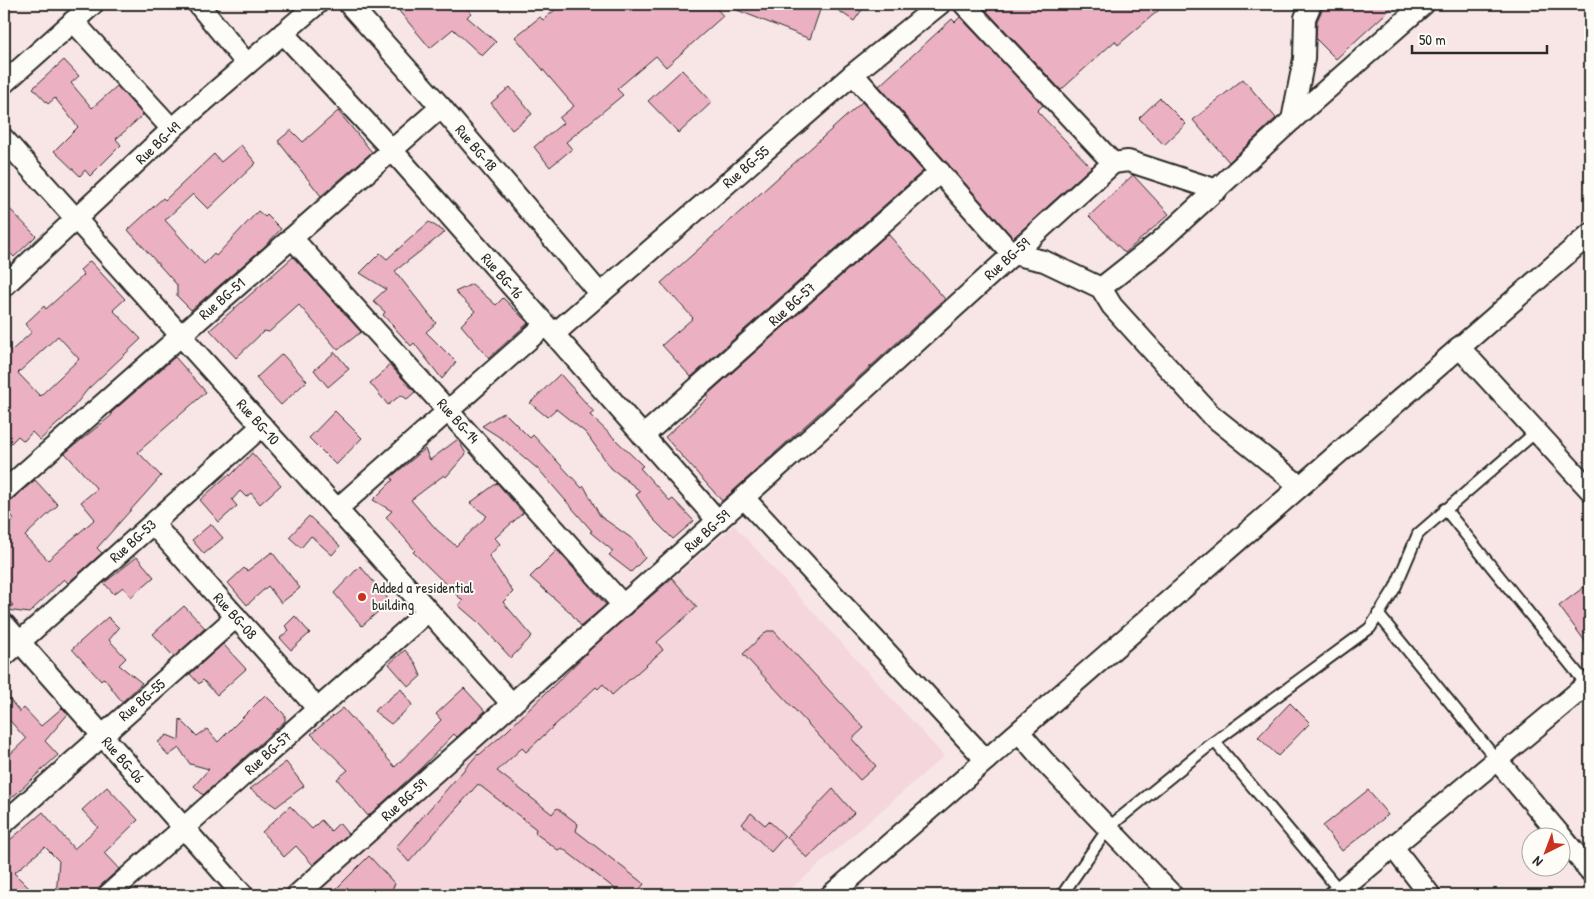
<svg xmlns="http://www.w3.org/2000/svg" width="1594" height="899" font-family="'Patrick Hand',sans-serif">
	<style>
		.built { fill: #f4d6dc }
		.building { fill: #ebb1c3; stroke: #2b2b2b; fill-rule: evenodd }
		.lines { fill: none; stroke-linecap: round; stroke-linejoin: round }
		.service-casing { stroke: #2b2b2b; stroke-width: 14 }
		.minor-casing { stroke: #2b2b2b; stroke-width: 24 }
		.service { stroke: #fdfcf7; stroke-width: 10 }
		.minor { stroke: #fdfcf7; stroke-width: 20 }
		.poi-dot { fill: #c8321e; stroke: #fdfcf7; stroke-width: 2 }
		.labels { text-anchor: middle; stroke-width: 4; stroke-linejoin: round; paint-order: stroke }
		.street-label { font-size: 15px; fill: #2b2b2b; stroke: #fdfcf7 }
		.poi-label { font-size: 15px; fill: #2b2b2b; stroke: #fdfcf7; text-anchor: start }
	</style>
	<rect width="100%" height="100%" fill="#f8e6e7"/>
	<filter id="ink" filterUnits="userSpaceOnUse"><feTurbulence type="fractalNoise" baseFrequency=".02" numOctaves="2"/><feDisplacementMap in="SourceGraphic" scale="10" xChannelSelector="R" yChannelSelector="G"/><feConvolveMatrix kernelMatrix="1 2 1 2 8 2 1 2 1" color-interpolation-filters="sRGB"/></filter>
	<g filter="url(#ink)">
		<!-- built -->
		<path class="built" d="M734,525L944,756L784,895H314Z"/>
		<!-- building -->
		<g class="building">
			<path d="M407,4H463L471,13L467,17L496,42L482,56L453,29L430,48L399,11Z"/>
			<path d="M562,4H713L723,16L666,67L656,56L617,89L623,95L566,142L572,149L550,167L534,147L563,123L559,118L574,106L515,37L540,17L543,20Z"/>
			<path d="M722,4H822L810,39Z"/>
			<path d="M829,4H866L854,21Z"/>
			<path d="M980,4H1166L1118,45L1115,41L1061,90Z"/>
			<path d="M1327,4H1396L1336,59L1316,39L1317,21L1322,10Z"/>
			<path d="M960,17L1043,105L1037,111L1091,167L1013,238L879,86L952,19L955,22Z"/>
			<path d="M64,60L79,76L71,83L92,108L117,86L143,115L116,139L121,145L90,176L85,170L80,176L54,151L78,127L55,98L48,104L33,88Z"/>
			<path d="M682,70L712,102L679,133L648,101Z"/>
			<path d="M1243,79L1276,118L1229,162L1193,120Z"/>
			<path d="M510,87L532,114L512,130L491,103Z"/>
			<path d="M1160,98L1186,124L1164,145L1139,118Z"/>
			<path d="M862,102L923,171L691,377L662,345L693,318L661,283Z"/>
			<path d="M338,111L372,152L321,196L278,141L291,130L303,142Z"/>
			<path d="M241,145L256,163L208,209L193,194L165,220L204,264L214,254L216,256L258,211L265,217L267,215L281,229L264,247L191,310L177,296V285L128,230L163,198L165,200L214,154L221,162Z"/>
			<path d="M1133,175L1169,214L1125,253L1089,216Z"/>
			<path d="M4,203L36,236L14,257L4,247Z"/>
			<path d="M429,222L445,232L395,271L436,323L426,332L456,362L442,379L414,343L411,346L383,315L385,312L373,301L386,289L360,273L380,253L387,259Z"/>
			<path d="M888,234L945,299L722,501L665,437L709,397L707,395Z"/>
			<path d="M293,257L361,332L338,350L299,305L269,332L264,331L236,358L210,330Z"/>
			<path d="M90,261L125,299L113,310L141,339L88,389L68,414L40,440L32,432L24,441L18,436L4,450V343L11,351L32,332L25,324L44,306L46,309L84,275L80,270ZM58,336L79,359L40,396L18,373Z"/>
			<path d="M472,284L496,305L503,298L528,323L489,358L461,325L475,311L455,292Z"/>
			<path d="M335,352L349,369L328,387L314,370Z"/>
			<path d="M282,354L307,381L281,405L256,378Z"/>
			<path d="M175,357L206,392L138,452L161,476L97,548L102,553L68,583L64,579L29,613L7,610L13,605L4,596V529L14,519L4,506L35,480L58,505L25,536L48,560L95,519L81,502L97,489L65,453L112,415L111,413Z"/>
			<path d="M389,364L415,392L407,399L401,395L388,405L370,383L382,373Z"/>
			<path d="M560,374L594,412L590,415L643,466L640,468L670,501L673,499L694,521L673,539L652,518L636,495L640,491L611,468L586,433L556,409L547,417L530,403Z"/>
			<path d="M335,411L362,438L336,465L309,438Z"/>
			<path d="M504,412L530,438L533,435L582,488L584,486L600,516L634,540L645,558L631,572L609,555L613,551L590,532L592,531L540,471L504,440L482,426Z"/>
			<path d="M458,439L466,454L446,477L444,475L411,500L437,530L456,546L487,516L470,503L497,483L523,513L495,538L500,544L489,556L513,592L503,602L532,636L511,658L480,624L458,605L463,601L413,552L415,550L386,517L392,511L373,500L393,480L391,477L425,449L430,460Z"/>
			<path d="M252,453L281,485L260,504L251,493L246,497L240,491L232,500L237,506L219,522L200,500L229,474L230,476Z"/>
			<path d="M309,516L340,546L332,555L311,536L301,548L289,537Z"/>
			<path d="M211,524L223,538L204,554L192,540Z"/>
			<path d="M557,550L606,605L581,626L570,612L530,577Z"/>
			<path d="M272,552L300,588L281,603L268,586L247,605L228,583L244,568L247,571Z"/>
			<path d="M137,557L154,577L131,597L123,587L114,594L104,583Z"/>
			<path d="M360,566L390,601L362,626L334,593Z"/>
			<path d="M672,578L697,607L657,642L663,650L612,695L603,684L598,689L596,687L526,752L522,748L497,771L552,814L557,808L578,824L576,831L644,884L635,895H623L562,848L558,850L535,833L536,829L478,784L409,862L396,847L478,754L479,755L507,731L595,645Z"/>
			<path d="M1584,587L1590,596V648L1559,606Z"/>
			<path d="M184,606L205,628L174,657L153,634Z"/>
			<path d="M295,616L310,633L291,650L280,638L289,630L285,626Z"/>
			<path d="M108,617L119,628L109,640L126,658L119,665L142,683L122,702L104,678L101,681L72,649Z"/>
			<path d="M767,631H774L864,728L852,739L876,766L860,780L743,654Z"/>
			<path d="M223,644L246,669L217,695L203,680L199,684L190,674Z"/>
			<path d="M405,650L415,662L421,676L409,687L389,664Z"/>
			<path d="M464,688L485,711L457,737L454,734L421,768L368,816L337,779L348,770L311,734L343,708L395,767L441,720L436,714Z"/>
			<path d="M401,689L412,705L391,724L374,711Z"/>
			<path d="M4,693L20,712L24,708L41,726L62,708L68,714L45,741L58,755L4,805V760L26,739L4,714Z"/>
			<path d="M265,695L285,715V721L203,795L194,786L209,769L190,764L179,748L168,756L158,742L167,735L179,740L180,719L197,736L207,729L218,742Z"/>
			<path d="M1290,703L1310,723L1278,756L1258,737Z"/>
			<path d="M286,762L304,786L276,807L250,789Z"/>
			<path d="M107,787L138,820L104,853L119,869L100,886L96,895H56L59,861L45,847L14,873L36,895H4V845L43,812L74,849L98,827L82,810Z"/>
			<path d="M833,789L854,813L807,858L787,837Z"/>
			<path d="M1368,790L1388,815L1342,851L1323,826Z"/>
			<path d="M290,806L312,829L321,820L331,831L339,823L348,834L313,865L296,846L284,857L262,832Z"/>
			<path d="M751,813L765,825L769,821L785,836L771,852L742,824Z"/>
			<path d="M369,856L395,884L388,895H330Z"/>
		</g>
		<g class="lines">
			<defs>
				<g id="service">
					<path d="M1445,509L1587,685"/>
					<path d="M1378,614L1497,760"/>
					<path d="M1215,742L1340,891"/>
					<path d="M1062,895L1109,827L1206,748L1370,628L1395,588L1418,534L1537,431"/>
				</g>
				<g id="minor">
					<path d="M198,4L247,64"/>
					<path d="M349,4L441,107L600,294"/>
					<path d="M964,4L1113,163"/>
					<path d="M73,21L172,129"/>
					<path d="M283,33L392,150L718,521"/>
					<path d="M853,74L1012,254L1044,261L1101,288L1112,306L1210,414L1300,486"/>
					<path d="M4,83L93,4"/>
					<path d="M1292,120L1304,59L1305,18L1311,4"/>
					<path d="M4,139L512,704"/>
					<path d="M1113,163L1128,161L1217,190"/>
					<path d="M292,238L623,605"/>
					<path d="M4,286L172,129L317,4"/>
					<path d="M1101,288L1158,243L1292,120L1424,4"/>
					<path d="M554,334L853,74L940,4"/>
					<path d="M1459,347L1590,490"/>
					<path d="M643,436L940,172"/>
					<path d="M4,491L441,107"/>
					<path d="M744,498L986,760"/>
					<path d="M337,509L545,325"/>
					<path d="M153,524L318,709"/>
					<path d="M4,624L243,895"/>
					<path d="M4,656L262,426"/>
					<path d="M1019,732L1044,761L1172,895"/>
					<path d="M1497,760L1561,836"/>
					<path d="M4,823L236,617"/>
					<path d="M1562,837L1590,871"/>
					<path d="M1393,847L1430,895"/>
					<path d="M108,895L428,611"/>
					<path d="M297,895L814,435L1113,163"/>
					<path d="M831,895L1590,234"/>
					<path d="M1335,895L1590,682"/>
				</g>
			</defs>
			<!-- service casing -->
			<use href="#service" class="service-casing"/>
			<!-- minor casing -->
			<use href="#minor" class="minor-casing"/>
			<!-- service -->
			<use href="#service" class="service"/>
			<!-- minor -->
			<use href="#minor" class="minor"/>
		</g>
	</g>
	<!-- markers -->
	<circle class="poi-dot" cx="362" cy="597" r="5"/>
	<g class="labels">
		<!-- street labels -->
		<g class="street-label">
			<text transform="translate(158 143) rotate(-43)" y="5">Rue BG-49</text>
			<text transform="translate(476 148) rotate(50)" y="5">Rue BG-18</text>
			<text transform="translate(746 167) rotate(-41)" y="5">Rue BG-55</text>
			<text transform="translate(1007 259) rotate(-42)" y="5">Rue BG-59</text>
			<text transform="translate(502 276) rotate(49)" y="5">Rue BG-16</text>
			<text transform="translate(222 299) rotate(-41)" y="5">Rue BG-51</text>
			<text transform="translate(792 304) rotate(-42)" y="5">Rue BG-57</text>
			<text transform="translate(458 421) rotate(48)" y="5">Rue BG-14</text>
			<text transform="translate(258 422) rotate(48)" y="5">Rue BG-10</text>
			<text transform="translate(707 531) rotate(-42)" y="5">Rue BG-59</text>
			<text transform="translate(133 541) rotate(-42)" y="5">Rue BG-53</text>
			<text transform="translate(235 616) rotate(48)" y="5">Rue BG-08</text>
			<text transform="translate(142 700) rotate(-41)" y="5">Rue BG-55</text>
			<text transform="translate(268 753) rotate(-42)" y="5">Rue BG-57</text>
			<text transform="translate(123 760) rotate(49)" y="5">Rue BG-06</text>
			<text transform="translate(404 800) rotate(-42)" y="5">Rue BG-59</text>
		</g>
		<!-- poi labels -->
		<g class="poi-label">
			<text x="372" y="593">Added a residential<tspan x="372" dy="17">building</tspan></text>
		</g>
	</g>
	<!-- margin -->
	<rect width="1594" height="899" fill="none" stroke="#fdfcf7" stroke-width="20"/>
	<rect x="10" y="10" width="1574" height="879" fill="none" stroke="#2b2b2b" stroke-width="2" filter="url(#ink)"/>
	<!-- north arrow -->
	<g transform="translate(1546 852) rotate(222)"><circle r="24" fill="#fdfcf7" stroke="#a9a8a5"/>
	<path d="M0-4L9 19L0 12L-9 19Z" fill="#c8321e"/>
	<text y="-8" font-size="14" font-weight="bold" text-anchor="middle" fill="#2b2b2b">N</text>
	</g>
	<!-- scale -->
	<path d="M1412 45v8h135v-8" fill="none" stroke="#2b2b2b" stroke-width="2.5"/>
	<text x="1419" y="45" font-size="15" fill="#2b2b2b" stroke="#fdfcf7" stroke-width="4" paint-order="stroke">50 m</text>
</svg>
